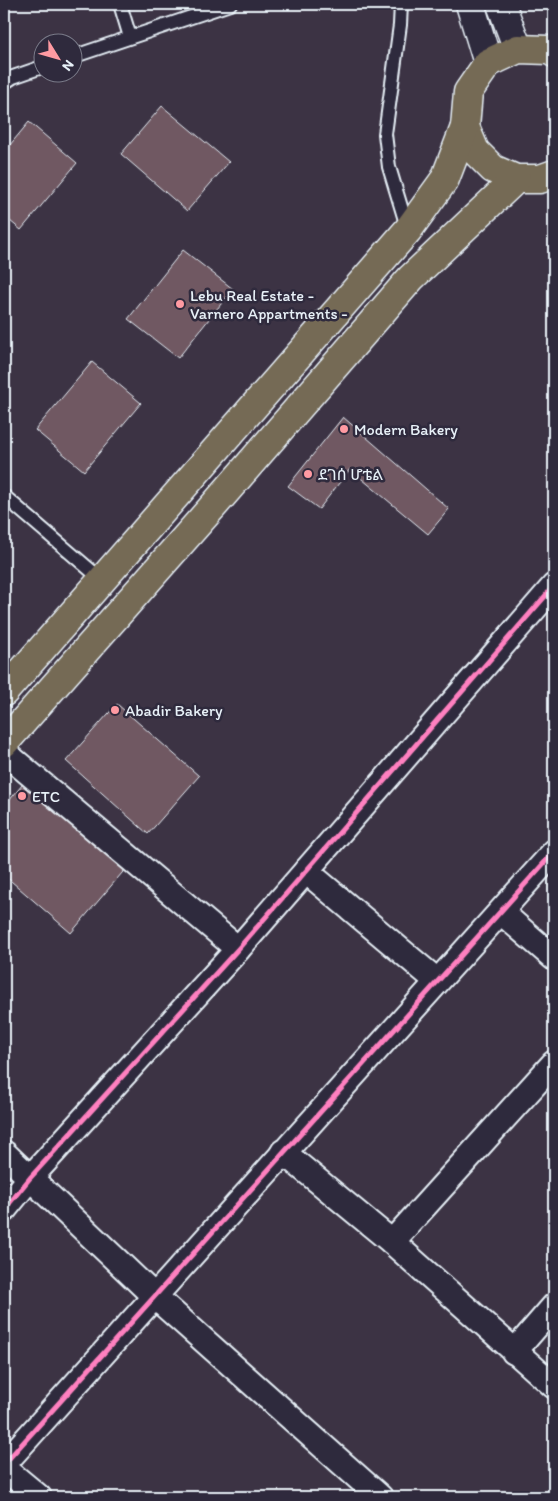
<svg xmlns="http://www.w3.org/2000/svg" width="558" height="1501" font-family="Itim,'Noto Sans Ethiopic',sans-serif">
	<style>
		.building { fill: #705862; stroke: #e8f1f8 }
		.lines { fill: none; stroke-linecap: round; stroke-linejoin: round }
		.service-casing { stroke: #e8f1f8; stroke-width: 16 }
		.minor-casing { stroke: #e8f1f8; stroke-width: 28 }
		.tertiary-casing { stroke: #e8f1f8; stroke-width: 31 }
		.primary-casing { stroke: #e8f1f8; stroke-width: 31 }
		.service { stroke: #2f2a3d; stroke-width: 12 }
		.minor { stroke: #2f2a3d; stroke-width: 24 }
		.tertiary { stroke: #2f2a3d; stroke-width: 28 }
		.primary { stroke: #756a55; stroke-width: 28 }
		.cycleway-casing { stroke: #2f2a3d; stroke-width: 8 }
		.cycleway { stroke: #ff80c0; stroke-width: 5 }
		.poi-dot { fill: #ff9aa2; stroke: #2f2a3d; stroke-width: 2 }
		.labels { text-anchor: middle; stroke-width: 5; stroke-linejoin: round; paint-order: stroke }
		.poi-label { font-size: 16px; fill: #e8f1f8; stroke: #2f2a3d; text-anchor: start }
	</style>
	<rect width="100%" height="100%" fill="#3c3344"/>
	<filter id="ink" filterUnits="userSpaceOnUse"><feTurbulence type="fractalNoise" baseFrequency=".02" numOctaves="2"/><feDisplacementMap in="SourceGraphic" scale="10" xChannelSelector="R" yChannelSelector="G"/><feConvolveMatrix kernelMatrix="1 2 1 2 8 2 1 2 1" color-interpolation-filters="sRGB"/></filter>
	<g filter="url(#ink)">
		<!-- building -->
		<g class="building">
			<path d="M162,106L229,162L187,211L121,154Z"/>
			<path d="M29,122L77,163L21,230L4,216V152Z"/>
			<path d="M183,250L233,289L178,358L128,319Z"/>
			<path d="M92,362L141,403L84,471L35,430Z"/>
			<path d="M343,417L449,509L428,534L350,469L319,509L288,486Z"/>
			<path d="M117,704L199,776L148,834L66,761Z"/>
			<path d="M27,779L128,866L71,933L4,875V807Z"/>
		</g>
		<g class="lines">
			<defs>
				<g id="service">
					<path d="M120,4L130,37"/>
					<path d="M401,4L400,25L385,134L389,167L408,230"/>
					<path d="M72,57L230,4"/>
					<path d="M4,83L13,77L42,67"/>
					<path d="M4,496L102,580"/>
				</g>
				<g id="minor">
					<path d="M4,752L238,949"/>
					<path d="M306,871L437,981"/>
					<path d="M501,912L554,958"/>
					<path d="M283,1152L392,1242L554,1386"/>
					<path d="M4,1153L153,1295L380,1497"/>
					<path d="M4,1210L30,1178L238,949L554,586"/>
					<path d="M392,1242L554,1063"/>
					<path d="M514,1352L554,1306"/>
					<path d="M4,1464L554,852"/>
					<path d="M4,1468L39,1497"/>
				</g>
				<g id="tertiary">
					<path d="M470,4L488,63"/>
					<path d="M501,4L518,49"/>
				</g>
				<g id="primary">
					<path d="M465,127L475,151L493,169L516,179H540L554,174"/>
					<path d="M4,692L408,230L445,179L465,127L468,92L488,63L518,49L549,50L554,53"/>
					<path d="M4,743L216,503L411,278L516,179"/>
				</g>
			</defs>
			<!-- service casing -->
			<use href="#service" class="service-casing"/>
			<!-- minor casing -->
			<use href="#minor" class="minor-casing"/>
			<!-- tertiary casing -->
			<use href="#tertiary" class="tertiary-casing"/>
			<!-- primary casing -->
			<use href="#primary" class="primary-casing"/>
			<!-- service -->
			<use href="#service" class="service"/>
			<!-- minor -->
			<use href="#minor" class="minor"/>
			<!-- tertiary -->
			<use href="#tertiary" class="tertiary"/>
			<!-- primary -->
			<use href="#primary" class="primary"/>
			<defs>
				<g id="cycleway">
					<path d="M4,1210L30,1178L238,949L554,586"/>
					<path d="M4,1464L554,852"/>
				</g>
			</defs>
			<!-- cycleway casing -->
			<use href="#cycleway" class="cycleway-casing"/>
			<!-- cycleway -->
			<use href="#cycleway" class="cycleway"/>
		</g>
	</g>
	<!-- markers -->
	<g class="poi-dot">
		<circle cx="180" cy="304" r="5"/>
		<circle cx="344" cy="429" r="5"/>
		<circle cx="308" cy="474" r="5"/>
		<circle cx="115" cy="710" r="5"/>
		<circle cx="22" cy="796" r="5"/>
	</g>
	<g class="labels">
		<!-- poi labels -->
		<g class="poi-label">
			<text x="190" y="301">Lebu Real Estate -<tspan x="190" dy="18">Varnero Appartments -</tspan></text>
			<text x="354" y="435">Modern Bakery</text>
			<text x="318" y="480">ደገሰ ሆቴል</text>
			<text x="125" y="716">Abadir Bakery</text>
			<text x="32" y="802">ETC</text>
		</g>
	</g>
	<!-- margin -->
	<rect width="558" height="1501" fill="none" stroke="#2f2a3d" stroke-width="20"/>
	<rect x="10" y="10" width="538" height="1481" fill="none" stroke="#e8f1f8" stroke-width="2" filter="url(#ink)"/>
	<!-- north arrow -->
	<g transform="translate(58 58) rotate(127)"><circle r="24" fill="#2f2a3d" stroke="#797a88"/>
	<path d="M0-4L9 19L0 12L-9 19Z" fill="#ff9aa2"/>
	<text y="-8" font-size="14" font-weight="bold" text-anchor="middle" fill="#e8f1f8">N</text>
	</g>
</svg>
